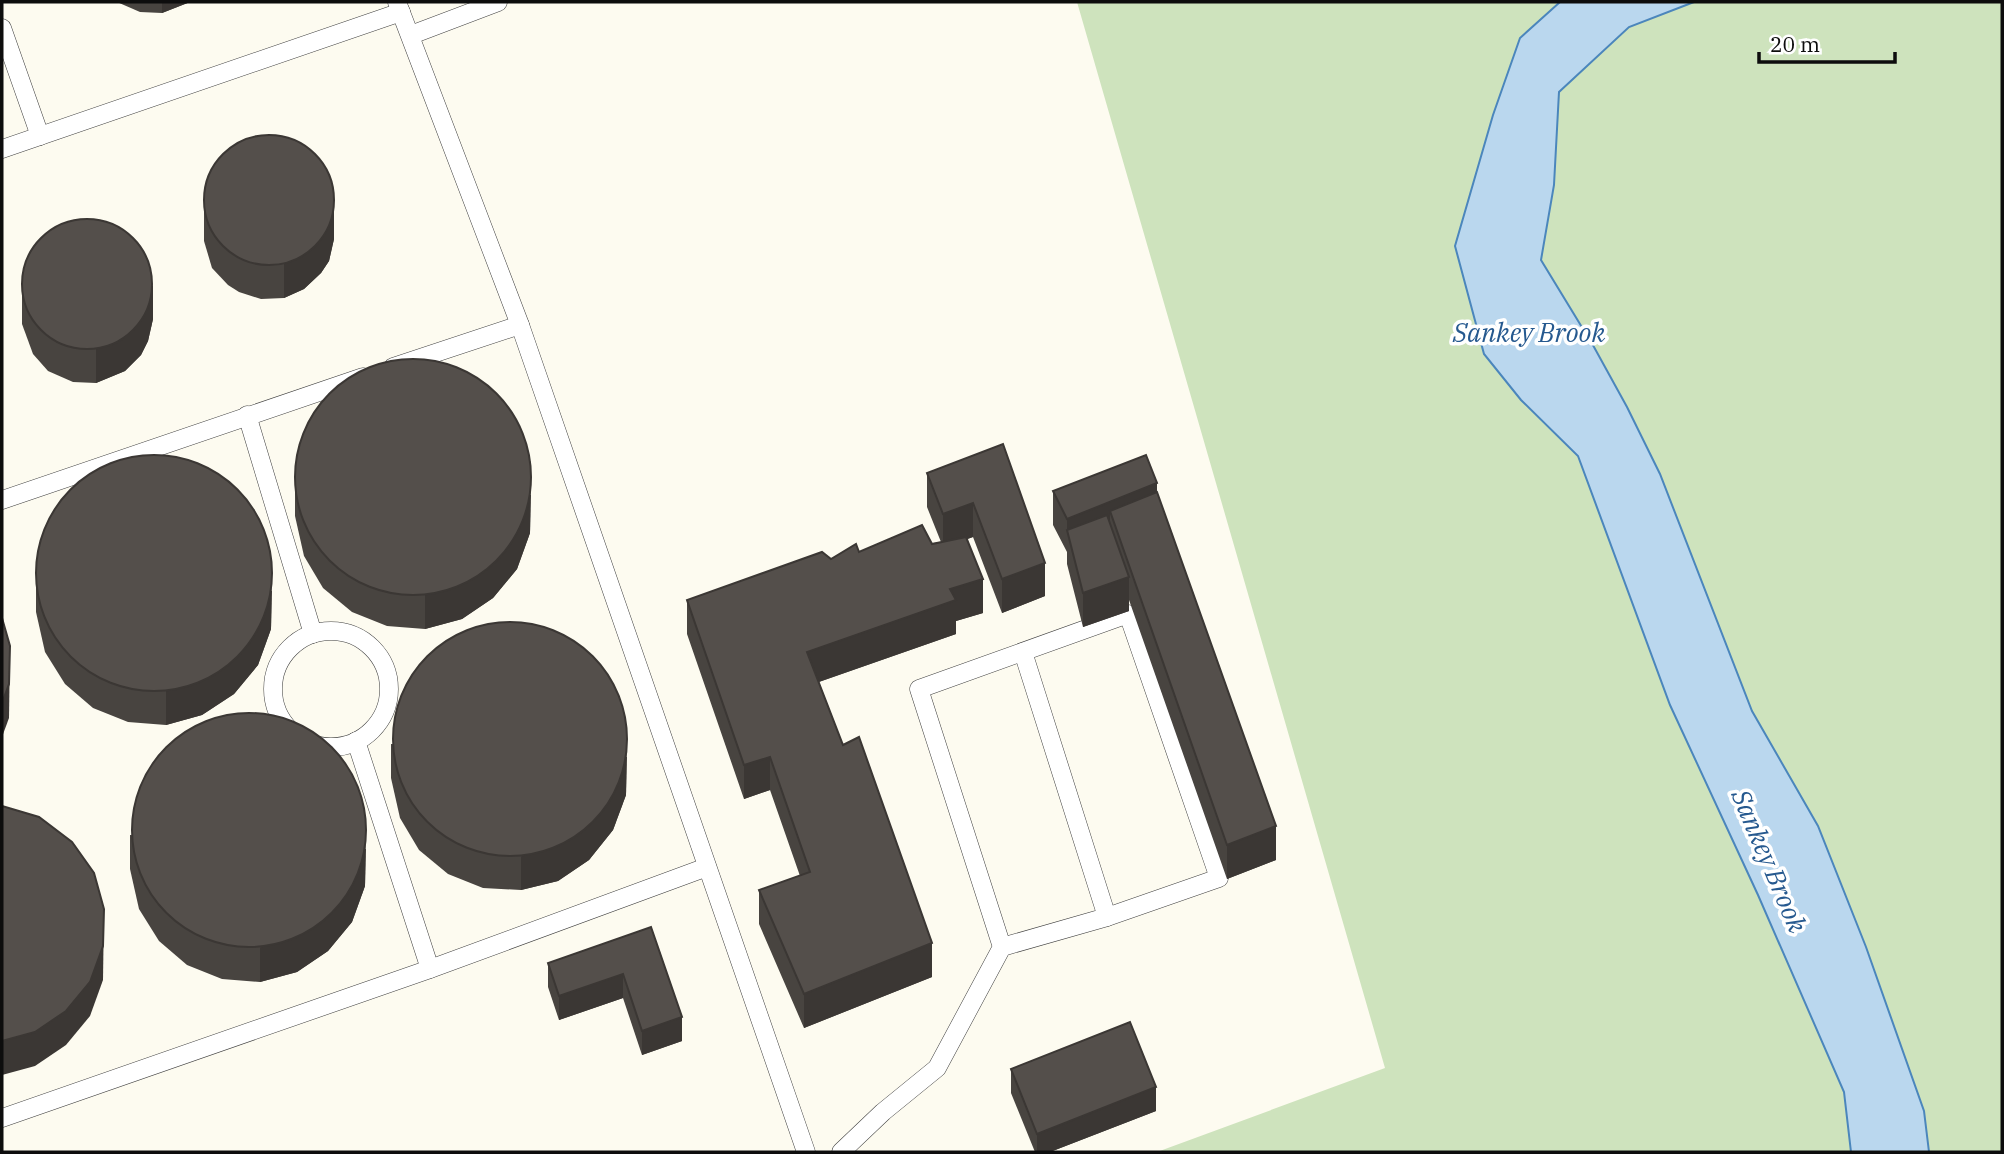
<svg xmlns="http://www.w3.org/2000/svg" width="2004" height="1154" font-family="'IBM Plex Serif',serif">
	<style>
		.green { fill: #cee3bd }
		.water { fill: #bad7ee; stroke: #4b86bc; stroke-width: 2 }
		.lines { fill: none; stroke-linecap: round; stroke-linejoin: round }
		.service-casing { stroke: #404040; stroke-width: 19 }
		.service { stroke: #fff; stroke-width: 18 }
		.wall { fill: #484440 }
		.shaded-wall { fill: #3b3734 }
		.building { fill: #544f4b; stroke: #3b3734; stroke-width: 2 }
		.labels { text-anchor: middle; stroke-width: 7; stroke-linejoin: round; paint-order: stroke }
		.water-label { font-size: 26px; font-style: italic; fill: #26598f; stroke: #fff }
	</style>
	<rect width="100%" height="100%" fill="#fdfbf0"/>
	<!-- green -->
	<g class="green">
		<path d="M1077,2H1560L1520,38L1493,115L1455,246L1484,354L1521,400L1578,456L1670,705L1758,895L1844,1092L1851,1152H1157L1385,1068Z"/>
		<path d="M1694,2H2002V1152H1929L1924,1111L1866,947L1818,826L1752,711L1660,474L1627,407L1594,347L1541,260L1554,185L1559,92L1629,27Z"/>
	</g>
	<!-- water -->
	<path class="water" d="M1560,2H1694L1629,27L1559,92L1554,185L1541,260L1594,347L1627,407L1660,474L1752,711L1818,826L1866,947L1924,1111L1929,1152H1851L1844,1092L1758,895L1670,705L1578,456L1521,400L1484,354L1455,246L1493,115L1520,38Z"/>
	<g class="lines">
		<defs>
			<g id="service">
				<path d="M397,2L520,325L806,1152"/>
				<path d="M2,28L40,136"/>
				<path d="M411,35L498,2"/>
				<path d="M2,149L401,12"/>
				<path d="M393,367L520,325"/>
				<path d="M247,415L313,634"/>
				<path d="M2,500L363,377"/>
				<circle cx="331" cy="689" r="58"/>
				<path d="M1023,652L1107,917"/>
				<path d="M356,741L430,969"/>
				<path d="M2,1118L430,969L707,867"/>
				<path d="M841,1152L883,1112L937,1068L1002,947L1107,917L1219,878L1128,614L919,689L1002,947"/>
			</g>
		</defs>
		<!-- service casing -->
		<use href="#service" class="service-casing"/>
		<!-- service -->
		<use href="#service" class="service"/>
	</g>
	<!-- wall -->
	<g class="wall">
		<path d="M117,2H190L162,13L140,12Z"/>
		<path d="M204,207L334,239L329,261L321,273L304,289L284,298L261,299L239,292L228,285L212,268L204,241Z"/>
		<path d="M22,290L153,319L148,341L141,355L125,371L96,383L73,382L48,371L33,354L22,324Z"/>
		<path d="M1003,444L1045,596L1002,613L973,537L967,539L983,613L956,621V634L819,682L932,977L804,1028L759,924V890L800,876L770,790L744,799L687,634V600L831,559L859,552L941,542L927,507V473Z"/>
		<path d="M295,482L531,495L530,533L517,569L493,598L462,619L425,629L387,626L352,612L323,588L304,556L295,516Z"/>
		<path d="M1053,491L1157,493L1276,860L1227,879L1129,600V611L1083,627L1067,564V552L1053,525Z"/>
		<path d="M36,578L272,591L271,629L258,665L234,694L202,715L166,725L128,722L93,708L65,684L45,652L36,612Z"/>
		<path d="M391,744L627,757L626,795L613,830L589,860L558,881L521,890L483,888L448,874L419,850L400,818L391,778Z"/>
		<path d="M130,835L366,849L365,886L352,922L328,951L297,972L260,982L222,979L187,965L159,941L139,909L130,869Z"/>
		<path d="M651,927L682,1041L642,1055L623,998L559,1020L548,987V963Z"/>
		<path d="M1011,1069L1156,1111L1050,1152H1035L1011,1093Z"/>
	</g>
	<!-- shaded-wall -->
	<g class="shaded-wall">
		<path d="M162,2H190L162,13Z"/>
		<path d="M334,205V239L329,261L321,273L304,289L284,298V264Z"/>
		<path d="M153,285V319L148,341L141,355L125,371L96,383V349Z"/>
		<path d="M531,461L530,533L517,569L493,598L462,619L425,629V595Z"/>
		<path d="M1157,483V516L1110,511V535L1067,531V519Z"/>
		<path d="M973,503V537L943,548V514Z"/>
		<path d="M272,558L271,629L258,665L234,694L202,715L166,725V691Z"/>
		<path d="M1045,563V596L1002,613V579Z"/>
		<path d="M1129,577V611L1083,627V593Z"/>
		<path d="M983,579V613L956,621V634L807,686V652L950,589Z"/>
		<path d="M10,646L9,718L2,737V703Z"/>
		<path d="M627,724L626,795L613,830L589,860L558,881L521,890V857Z"/>
		<path d="M770,757V790L744,799V765Z"/>
		<path d="M366,815L365,886L352,922L328,951L297,972L260,982V948Z"/>
		<path d="M1276,826V860L1227,879V845Z"/>
		<path d="M104,909L103,980L90,1016L66,1045L35,1066L2,1075V1041Z"/>
		<path d="M932,943V977L804,1028V994Z"/>
		<path d="M623,974V998L559,1020V996Z"/>
		<path d="M682,1017V1041L642,1055V1031Z"/>
		<path d="M1156,1087V1111L1050,1152H1037V1134Z"/>
	</g>
	<!-- building -->
	<g class="building">
		<circle cx="269" cy="200" r="65"/>
		<circle cx="87" cy="284" r="65"/>
		<circle cx="413" cy="477" r="118"/>
		<path d="M1003,444L1045,563L1002,579L973,503L943,514L927,473Z"/>
		<path d="M1146,455L1157,483L1067,519L1053,491Z"/>
		<circle cx="154" cy="573" r="118"/>
		<path d="M1157,492L1276,826L1227,845L1110,511Z"/>
		<path d="M1107,515L1129,577L1083,593L1067,530Z"/>
		<path d="M922,525L932,544L966,537L983,579L950,589L956,600L807,652L843,745L859,737L932,943L804,994L759,890L810,872L770,757L744,765L687,600L822,552L831,559L856,544L859,552Z"/>
		<path d="M2,618L10,646L9,684L2,703Z"/>
		<circle cx="510" cy="739" r="117"/>
		<circle cx="249" cy="830" r="117"/>
		<path d="M2,806L39,817L72,842L94,873L104,909L103,946L90,982L66,1011L35,1032L2,1041Z"/>
		<path d="M651,927L682,1017L642,1031L623,974L559,996L548,963Z"/>
		<path d="M1130,1022L1156,1087L1037,1134L1011,1069Z"/>
	</g>
	<g class="labels">
		<!-- water labels -->
		<g class="water-label">
			<text x="1529" y="342">Sankey Brook</text>
			<text transform="translate(1769 861) rotate(67)" y="9">Sankey Brook</text>
		</g>
	</g>
	<!-- border -->
	<rect width="2004" height="1154" fill="none" stroke="#0d0d0d" stroke-width="7"/>
	<!-- scale -->
	<path d="M1759 52v10h136v-10" fill="none" stroke="#0d0d0d" stroke-width="3.5"/>
	<text x="1770" y="52" font-size="21" fill="#0d0d0d" stroke="#ffffff" stroke-width="5" paint-order="stroke">20 m</text>
</svg>
